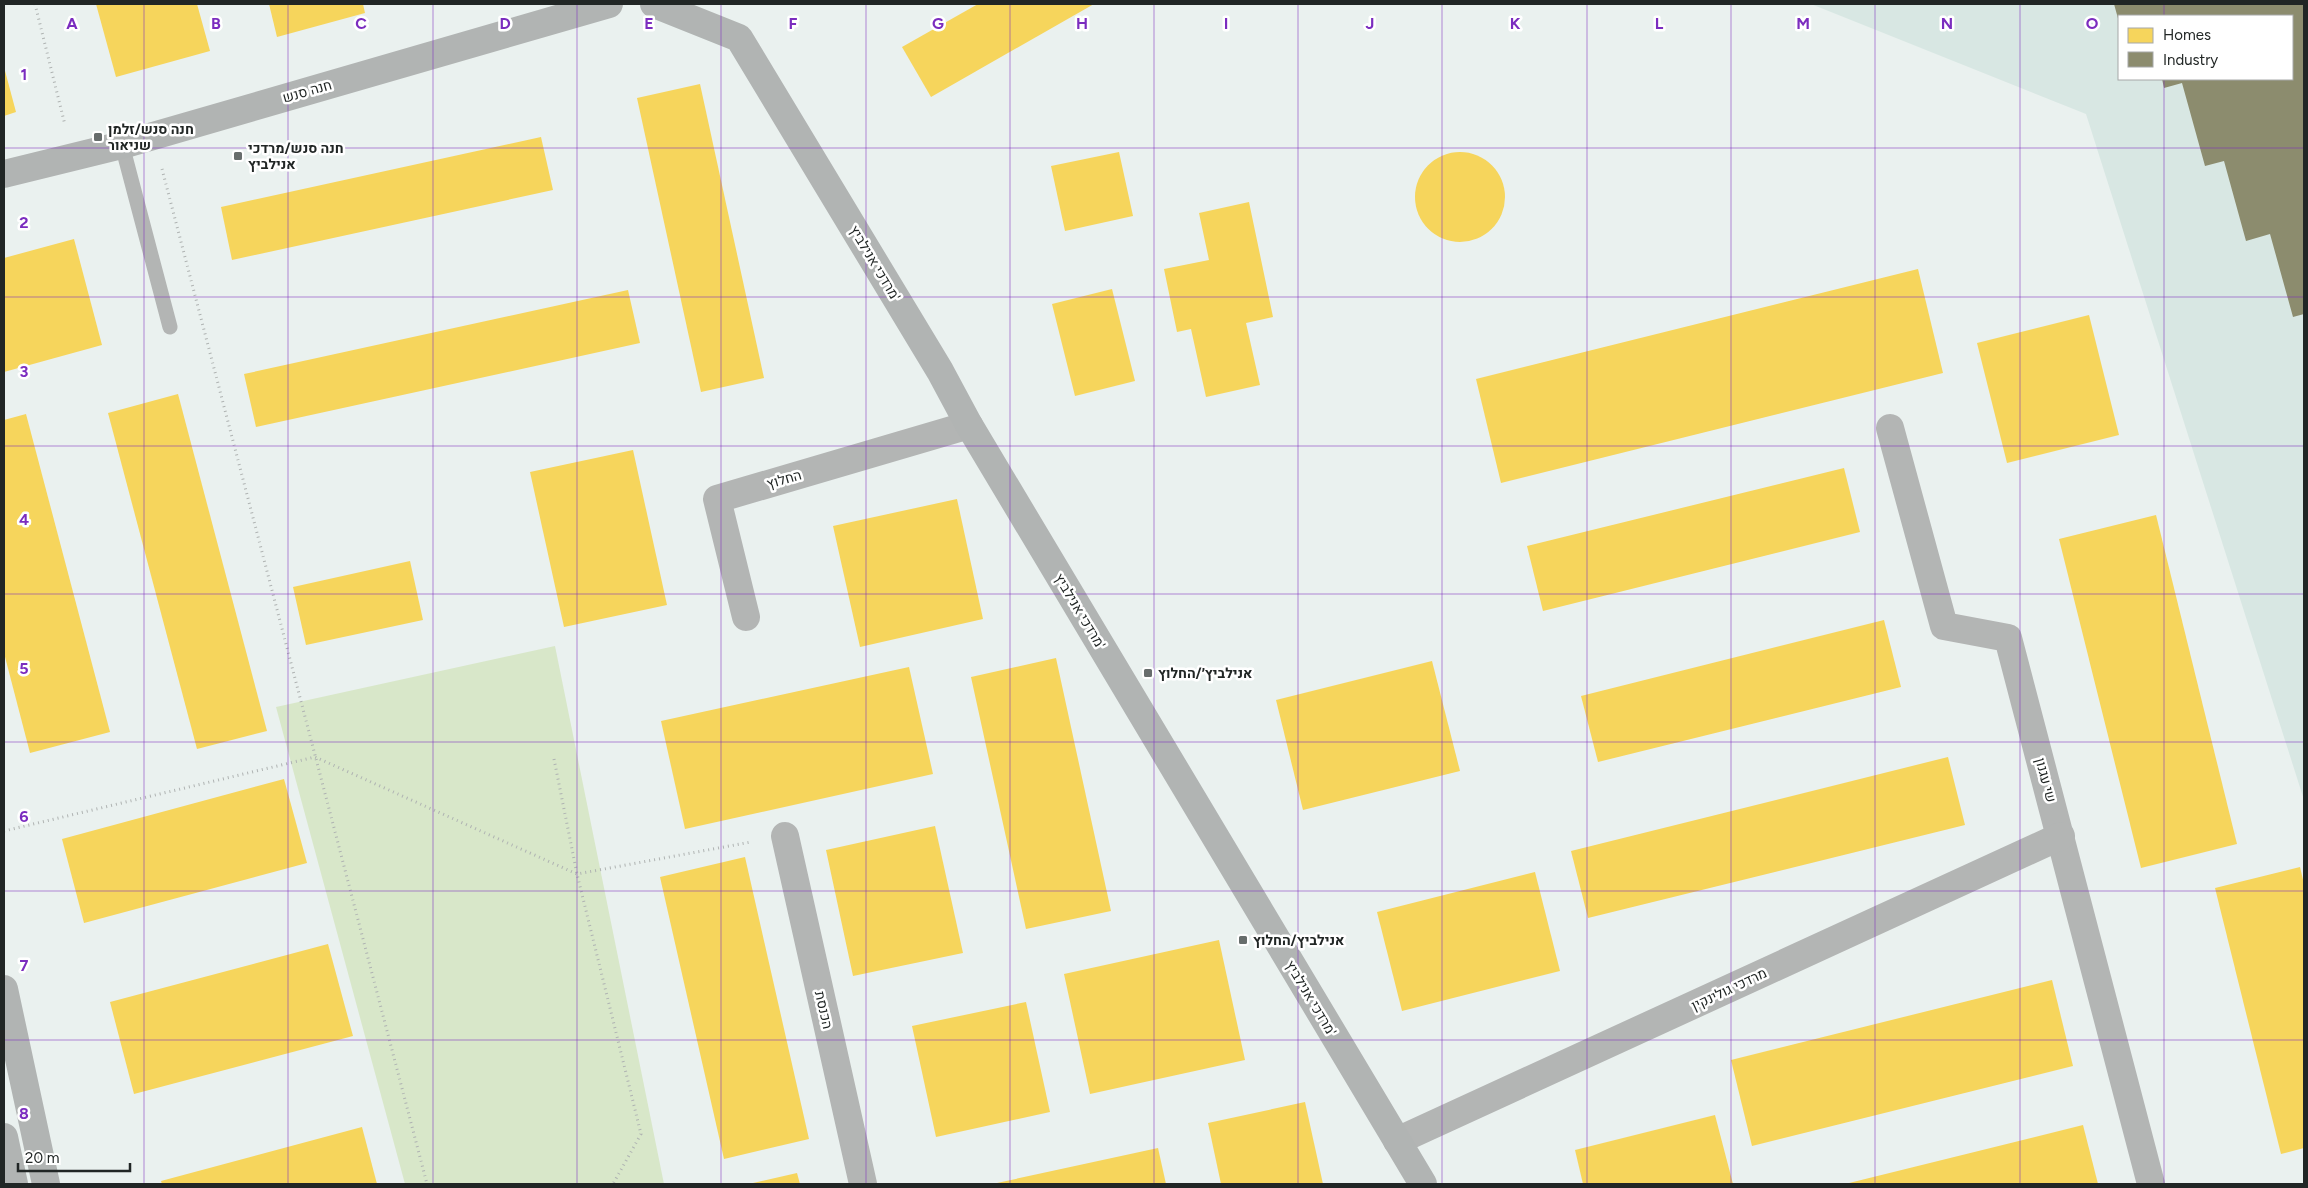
<svg xmlns="http://www.w3.org/2000/svg" width="2308" height="1188" font-family="Figtree,Heebo,sans-serif">
	<style>
		.built { fill: #d8e7e3; fill-rule: evenodd }
		.green { fill: #d8e7c9 }
		.homes { fill: #f6d55c }
		.industry { fill: #8c8c6e }
		.lines { fill: none; stroke-linecap: round; stroke-linejoin: round }
		.path { stroke: #afb3b2; stroke-width: 3; stroke-dasharray: 1 4; stroke-linecap: butt }
		.lane { stroke: #b3b5b4; stroke-width: 15 }
		.street { stroke: #b3b5b4; stroke-width: 28 }
		.secondary { stroke: #b1b4b3; stroke-width: 28 }
		.grid { fill: none; stroke: #7b2cbf; stroke-width: 1; stroke-opacity: 0.55 }
		.poi-dot { fill: #676d6c; stroke: #fff; stroke-width: 2 }
		.labels { text-anchor: middle; stroke-width: 5; stroke-linejoin: round; paint-order: stroke }
		.street-label { font-size: 14px; fill: #212625; stroke: #fff }
		.poi-label { font-size: 14px; font-weight: bold; fill: #212625; stroke: #fff; text-anchor: start }
		.grid-label { font-size: 16px; text-anchor: middle; font-weight: bold; fill: #7b2cbf; stroke: #fff; stroke-width: 5; stroke-linejoin: round; paint-order: stroke }
	</style>
	<rect width="100%" height="100%" fill="#eaf1ef"/>
	<!-- built -->
	<path class="built" d="M1811,4H2304V800L2086,114ZM2119,16H2292V79H2119Z"/>
	<!-- green -->
	<path class="green" d="M555,646L664,1184H405L276,707Z"/>
	<!-- homes -->
	<g class="homes">
		<path d="M96,4H197L210,51L116,77Z"/>
		<path d="M269,4H363L365,13L277,37Z"/>
		<path d="M978,4H1094L931,97L902,47Z"/>
		<path d="M4,67L16,112L4,116Z"/>
		<path d="M700,84L764,378L701,392L637,98Z"/>
		<path d="M541,137L553,190L232,260L221,207Z"/>
		<path d="M1119,152L1133,216L1065,231L1051,166Z"/>
		<circle cx="1460" cy="197" r="45"/>
		<path d="M1249,202L1273,317L1246,323L1260,385L1206,397L1191,329L1177,332L1164,269L1209,260L1199,213Z"/>
		<path d="M74,239L102,345L4,372V258Z"/>
		<path d="M1918,269L1943,373L1501,483L1476,379Z"/>
		<path d="M1112,289L1135,381L1075,396L1052,304Z"/>
		<path d="M628,290L640,343L256,427L244,374Z"/>
		<path d="M2089,315L2119,435L2007,463L1977,343Z"/>
		<path d="M178,394L267,731L197,749L108,413Z"/>
		<path d="M26,414L110,732L30,753L4,653V420Z"/>
		<path d="M633,450L667,605L564,627L530,472Z"/>
		<path d="M1844,468L1860,532L1543,611L1527,546Z"/>
		<path d="M957,499L983,619L860,647L833,526Z"/>
		<path d="M2156,515L2237,844L2141,868L2059,539Z"/>
		<path d="M410,561L423,620L306,645L293,587Z"/>
		<path d="M1884,620L1901,687L1598,762L1581,696Z"/>
		<path d="M1056,658L1111,911L1026,929L971,677Z"/>
		<path d="M1432,661L1460,771L1303,810L1276,700Z"/>
		<path d="M909,667L933,774L685,829L661,721Z"/>
		<path d="M1948,757L1965,825L1588,918L1571,851Z"/>
		<path d="M284,779L307,863L84,923L62,839Z"/>
		<path d="M935,826L963,953L853,976L826,850Z"/>
		<path d="M745,857L809,1139L724,1159L660,877Z"/>
		<path d="M2300,867L2304,884V1148L2281,1154L2215,888Z"/>
		<path d="M1535,872L1560,971L1402,1011L1377,912Z"/>
		<path d="M1219,940L1245,1060L1090,1094L1064,974Z"/>
		<path d="M328,944L353,1036L134,1094L110,1002Z"/>
		<path d="M2052,980L2073,1066L1752,1146L1731,1060Z"/>
		<path d="M1026,1002L1050,1112L936,1137L912,1026Z"/>
		<path d="M1305,1102L1323,1184H1221L1208,1123Z"/>
		<path d="M1715,1115L1733,1184H1583L1575,1150Z"/>
		<path d="M2083,1125L2098,1184H1845Z"/>
		<path d="M362,1127L377,1184H162L161,1181Z"/>
		<path d="M1158,1148L1166,1184H997V1183Z"/>
		<path d="M797,1173L800,1184H753V1183Z"/>
	</g>
	<!-- industry -->
	<path class="industry" d="M2114,4H2304V314L2293,317L2270,234L2246,241L2224,161L2205,166L2182,83L2164,88L2162,79H2292V16H2119V22Z"/>
	<g class="lines">
		<!-- path -->
		<g class="path">
			<path d="M35,4L65,125"/>
			<path d="M162,169L427,1184"/>
			<path d="M554,759L577,874L641,1134L613,1184"/>
			<path d="M4,831L315,757L577,874L751,842"/>
		</g>
		<!-- lane -->
		<path class="lane" d="M122,145L170,327"/>
		<!-- street -->
		<g class="street">
			<path d="M1890,428L1944,626L2008,638L2151,1184"/>
			<path d="M746,617L717,499L969,425"/>
			<path d="M785,836L863,1184"/>
			<path d="M1397,1141L2061,836"/>
		</g>
		<!-- secondary -->
		<g class="secondary">
			<path d="M654,4L739,38L940,371L969,425L1423,1184"/>
			<path d="M4,174L122,145L609,4"/>
			<path d="M4,989L46,1184"/>
			<path d="M4,1137L14,1184"/>
		</g>
	</g>
	<!-- grid -->
	<path class="grid" d="M144,4V1184M288,4V1184M433,4V1184M577,4V1184M721,4V1184M866,4V1184M1010,4V1184M1154,4V1184M1298,4V1184M1442,4V1184M1587,4V1184M1731,4V1184M1875,4V1184M2020,4V1184M2164,4V16M2164,79V1184M4,148H2304M4,297H2304M4,446H2304M4,594H2304M4,742H2304M4,891H2304M4,1040H2304"/>
	<!-- markers -->
	<g class="poi-dot">
		<rect x="93" y="132" width="10" height="10" rx="2.5"/>
		<rect x="233" y="151" width="10" height="10" rx="2.5"/>
		<rect x="1143" y="668" width="10" height="10" rx="2.5"/>
		<rect x="1238" y="935" width="10" height="10" rx="2.5"/>
	</g>
	<g class="labels">
		<!-- street labels -->
		<g class="street-label">
			<text transform="translate(307 91) rotate(-16)" y="5">חנה סנש</text>
			<text transform="translate(875 263) rotate(59)" y="5">מרדכי אנילביץ'</text>
			<text transform="translate(784 479) rotate(-16)" y="5">החלוץ</text>
			<text transform="translate(1080 611) rotate(59)" y="5">מרדכי אנילביץ'</text>
			<text transform="translate(2046 780) rotate(75)" y="5">שי עגנון</text>
			<text transform="translate(1729 989) rotate(-25)" y="5">מרדכי גולינקין</text>
			<text transform="translate(1311 998) rotate(59)" y="5">מרדכי אנילביץ'</text>
			<text transform="translate(824 1010) rotate(77)" y="5">הכנסת</text>
		</g>
		<!-- poi labels -->
		<g class="poi-label">
			<text x="108" y="134">חנה סנש/זלמן<tspan x="108" dy="16">שניאור</tspan></text>
			<text x="248" y="153">חנה סנש/מרדכי<tspan x="248" dy="16">אנילביץ</tspan></text>
			<text x="1158" y="678">אנילביץ׳/החלוץ</text>
			<text x="1253" y="945">אנילביץ/החלוץ</text>
		</g>
	</g>
	<g class="grid-label">
		<text x="72" y="29">A</text>
		<text x="216" y="29">B</text>
		<text x="361" y="29">C</text>
		<text x="505" y="29">D</text>
		<text x="649" y="29">E</text>
		<text x="793" y="29">F</text>
		<text x="938" y="29">G</text>
		<text x="1082" y="29">H</text>
		<text x="1226" y="29">I</text>
		<text x="1370" y="29">J</text>
		<text x="1515" y="29">K</text>
		<text x="1659" y="29">L</text>
		<text x="1803" y="29">M</text>
		<text x="1947" y="29">N</text>
		<text x="2092" y="29">O</text>
		<text x="24" y="80">1</text>
		<text x="24" y="228">2</text>
		<text x="24" y="377">3</text>
		<text x="24" y="525">4</text>
		<text x="24" y="674">5</text>
		<text x="24" y="822">6</text>
		<text x="24" y="971">7</text>
		<text x="24" y="1119">8</text>
	</g>
	<!-- border -->
	<rect width="2308" height="1188" fill="none" stroke="#212625" stroke-width="10"/>
	<!-- legend -->
	<rect x="2118" y="15" width="175" height="65" fill="#ffffff" stroke="#a6a8a8"/>
	<rect x="2128" y="28" width="25" height="15" fill="#f6d55c" stroke="#a6a8a8"/>
	<text x="2163" y="40" font-size="15" fill="#212625">Homes</text>
	<rect x="2128" y="52" width="25" height="15" fill="#8c8c6e" stroke="#a6a8a8"/>
	<text x="2163" y="65" font-size="15" fill="#212625">Industry</text>
	<!-- scale -->
	<path d="M18 1163v8h112v-8" fill="none" stroke="#212625" stroke-width="2.5"/>
	<text x="25" y="1163" font-size="15" fill="#212625" stroke="#ffffff" stroke-width="4" paint-order="stroke">20 m</text>
</svg>
